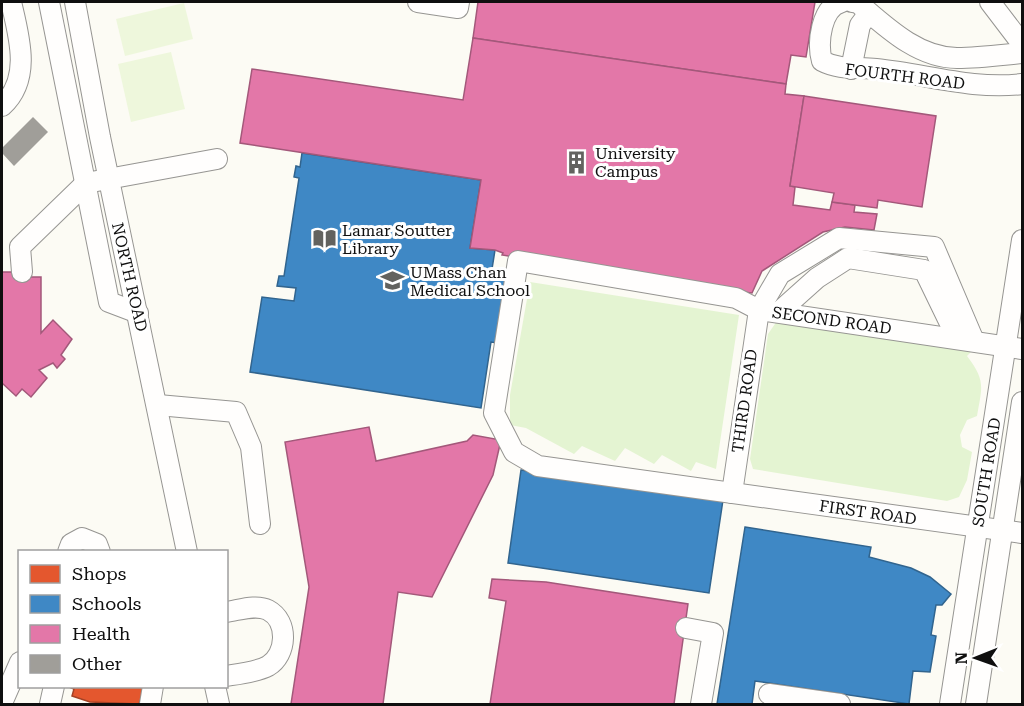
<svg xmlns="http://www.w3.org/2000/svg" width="1024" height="706" font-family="'Roboto Serif',serif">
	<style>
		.green { fill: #e4f4d2 }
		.pitch { fill: #eef7dc }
		.shops { fill: #e4572e; stroke: #a44125; stroke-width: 1.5 }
		.schools { fill: #3f88c5; stroke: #31648e; stroke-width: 1.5 }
		.health { fill: #e377a8; stroke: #a3587a; stroke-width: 1.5 }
		.building { fill: #a09e99 }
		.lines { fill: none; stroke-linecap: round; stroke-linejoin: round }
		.minor-casing { stroke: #969592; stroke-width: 22 }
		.minor { stroke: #fffefd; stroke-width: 20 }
		.labels { text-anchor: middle; stroke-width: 6; stroke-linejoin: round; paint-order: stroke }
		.street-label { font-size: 16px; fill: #0f0f0f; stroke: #fff }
		.poi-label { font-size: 16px; fill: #0f0f0f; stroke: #fff; text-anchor: start }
	</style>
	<rect width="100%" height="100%" fill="#fcfbf4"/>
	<!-- green -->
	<g class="green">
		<path d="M530,282L739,315L716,469L696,462L691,471L662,455L654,464L625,448L615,461L582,446L574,454L526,428L510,425V395Z"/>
		<path d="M777,321L966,349L971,352L967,356C986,381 982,387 977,416L967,420L960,435L962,447L972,452L967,480L959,497L947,501L753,469L750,459L768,334Z"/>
	</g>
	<!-- pitch -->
	<g class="pitch">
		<path d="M184,3L193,39L125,56L116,19Z"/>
		<path d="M171,52L185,109L131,122L118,64Z"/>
	</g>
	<!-- shops -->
	<path class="shops" d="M146,686L139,704L90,702L72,696L74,689L69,687Z"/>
	<!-- schools -->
	<g class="schools">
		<path d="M302,153L481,180L470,248L495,250L492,269L508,271L497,343L491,342L481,408L250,372L262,297L294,301L296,288L277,286L279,276H284L299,178L294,177L296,166L300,167Z"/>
		<path d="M521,470L723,500L709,593L508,563Z"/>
		<path d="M745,527L871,547L869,557L911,568L930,577L951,594L942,605H936L931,635L936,636L930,672L913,671L909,704L755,681L752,704H717Z"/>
	</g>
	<!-- health -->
	<g class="health">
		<path d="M478,2H815L806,57L791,55L786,84L473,38Z"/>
		<path d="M473,38L786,84L785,94L804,96L790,186L795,187L793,205L830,210L832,202L855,205L854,212L877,214L874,230L845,227L823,232L762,271L752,293L734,291L502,255L503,253L495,250L470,248L481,180L240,143L252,69L463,100Z"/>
		<path d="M804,96L936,116L922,207L878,200L877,208L832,202L834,193L790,186Z"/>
		<path d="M2,272H15V277H41V333L53,320L72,339L61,355L65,359L57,368L53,363L39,370L47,378L31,397L22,389L16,396L2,383Z"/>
		<path d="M369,427L376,461L467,441L473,435L501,440L493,475L432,597L398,592L383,704H291L309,587L285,442Z"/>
		<path d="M492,579L546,582L688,604L674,704H490L506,601L489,598Z"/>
	</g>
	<!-- building -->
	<path class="building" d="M33,117L48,132L14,166L2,153V148Z"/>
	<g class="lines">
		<defs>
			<g id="minor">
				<path d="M49,2L109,302L138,313"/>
				<path d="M75,2L100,137L187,552"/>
				<path d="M418,2L458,8L459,2"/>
				<path d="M842,2C821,7 817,43 822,61C839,70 857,67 876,69C926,74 972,90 1022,84"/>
				<path d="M852,2L858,3C886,27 918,58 957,58C979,58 1001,55 1022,53"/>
				<path d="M990,2L1022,44"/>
				<path d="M851,69L860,25L869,13"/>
				<path d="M2,106C32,79 19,36 11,2"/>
				<path d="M22,272L20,247L86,183L217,159"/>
				<path d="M779,312L817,278L848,258L924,270L957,338"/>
				<path d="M1022,349L759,310L736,298L518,261L494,413L514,452L538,466L1022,533"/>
				<path d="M158,405L236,412L251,447L260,524"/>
				<path d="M732,493L759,310L780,274L839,238L934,247L974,341"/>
				<path d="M68,552L71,544L82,538L97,544L100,552"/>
				<path d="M226,612C240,610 256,604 268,610C289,621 287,655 268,666C257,672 239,674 226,676"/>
				<path d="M686,628L713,633L701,704"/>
				<path d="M215,686L219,704"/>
				<path d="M769,694L840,704"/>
				<path d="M2,703L20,662"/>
				<path d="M50,704L54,686"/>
				<path d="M150,704L153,686"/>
				<path d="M950,704L1022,240"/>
				<path d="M976,704L1022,402"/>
			</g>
		</defs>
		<!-- minor casing -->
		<use href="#minor" class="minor-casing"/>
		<!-- minor -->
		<use href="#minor" class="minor"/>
	</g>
	<!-- icons -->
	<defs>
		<symbol id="building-bare" viewBox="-9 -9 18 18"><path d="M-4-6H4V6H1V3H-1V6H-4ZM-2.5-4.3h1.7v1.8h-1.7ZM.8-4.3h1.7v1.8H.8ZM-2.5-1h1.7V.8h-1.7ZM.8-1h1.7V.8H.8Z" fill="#62625f" stroke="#fff" stroke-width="2.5" paint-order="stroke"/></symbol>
		<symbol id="library-bare" viewBox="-9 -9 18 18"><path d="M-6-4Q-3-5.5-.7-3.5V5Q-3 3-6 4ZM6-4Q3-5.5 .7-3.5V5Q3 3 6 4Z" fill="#62625f" stroke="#fff" stroke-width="2.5" paint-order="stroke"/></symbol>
		<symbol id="university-bare" viewBox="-9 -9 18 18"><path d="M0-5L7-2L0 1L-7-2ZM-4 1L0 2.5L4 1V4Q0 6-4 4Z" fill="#62625f" stroke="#fff" stroke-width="2.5" paint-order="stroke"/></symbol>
	</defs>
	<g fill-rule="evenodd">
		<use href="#building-bare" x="560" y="146" width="33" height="33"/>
		<use href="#library-bare" x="308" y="222" width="33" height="33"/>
		<use href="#university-bare" x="376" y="264" width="33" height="33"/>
	</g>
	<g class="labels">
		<!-- street labels -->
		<g class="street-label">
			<text transform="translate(905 76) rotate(7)" y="6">FOURTH ROAD</text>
			<text transform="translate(130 277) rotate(77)" y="6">NORTH ROAD</text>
			<text transform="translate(832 320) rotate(8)" y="6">SECOND ROAD</text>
			<text transform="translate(744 401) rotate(-82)" y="6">THIRD ROAD</text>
			<text transform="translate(986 472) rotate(-81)" y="6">SOUTH ROAD</text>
			<text transform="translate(868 512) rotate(8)" y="6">FIRST ROAD</text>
		</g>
		<!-- poi labels -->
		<g class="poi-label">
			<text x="595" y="159">University<tspan x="595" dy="18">Campus</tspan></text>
			<text x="342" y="236">Lamar Soutter<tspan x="342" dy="18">Library</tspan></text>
			<text x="410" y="278">UMass Chan<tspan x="410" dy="18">Medical School</tspan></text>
		</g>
	</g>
	<!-- border -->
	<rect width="1024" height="706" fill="none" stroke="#0f0f0f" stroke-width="6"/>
	<!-- legend -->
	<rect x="18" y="550" width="210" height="138" fill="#ffffff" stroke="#9f9f9f" stroke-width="1.5"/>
	<rect x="30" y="565" width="30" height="18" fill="#e4572e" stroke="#9f9f9f" stroke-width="1.5"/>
	<text x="72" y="580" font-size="18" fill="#0f0f0f">Shops</text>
	<rect x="30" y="595" width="30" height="18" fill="#3f88c5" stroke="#9f9f9f" stroke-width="1.5"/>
	<text x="72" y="610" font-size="18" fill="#0f0f0f">Schools</text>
	<rect x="30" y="625" width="30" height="18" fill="#e377a8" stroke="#9f9f9f" stroke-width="1.5"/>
	<text x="72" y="640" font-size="18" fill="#0f0f0f">Health</text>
	<rect x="30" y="655" width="30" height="18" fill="#a09e99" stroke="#9f9f9f" stroke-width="1.5"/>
	<text x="72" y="670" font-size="18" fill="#0f0f0f">Other</text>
	<!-- north arrow -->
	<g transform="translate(976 658) rotate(269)" stroke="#ffffff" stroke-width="4.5" paint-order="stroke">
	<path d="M0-4.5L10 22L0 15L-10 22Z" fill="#0f0f0f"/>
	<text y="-9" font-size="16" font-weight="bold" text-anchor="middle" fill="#0f0f0f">N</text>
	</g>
</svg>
